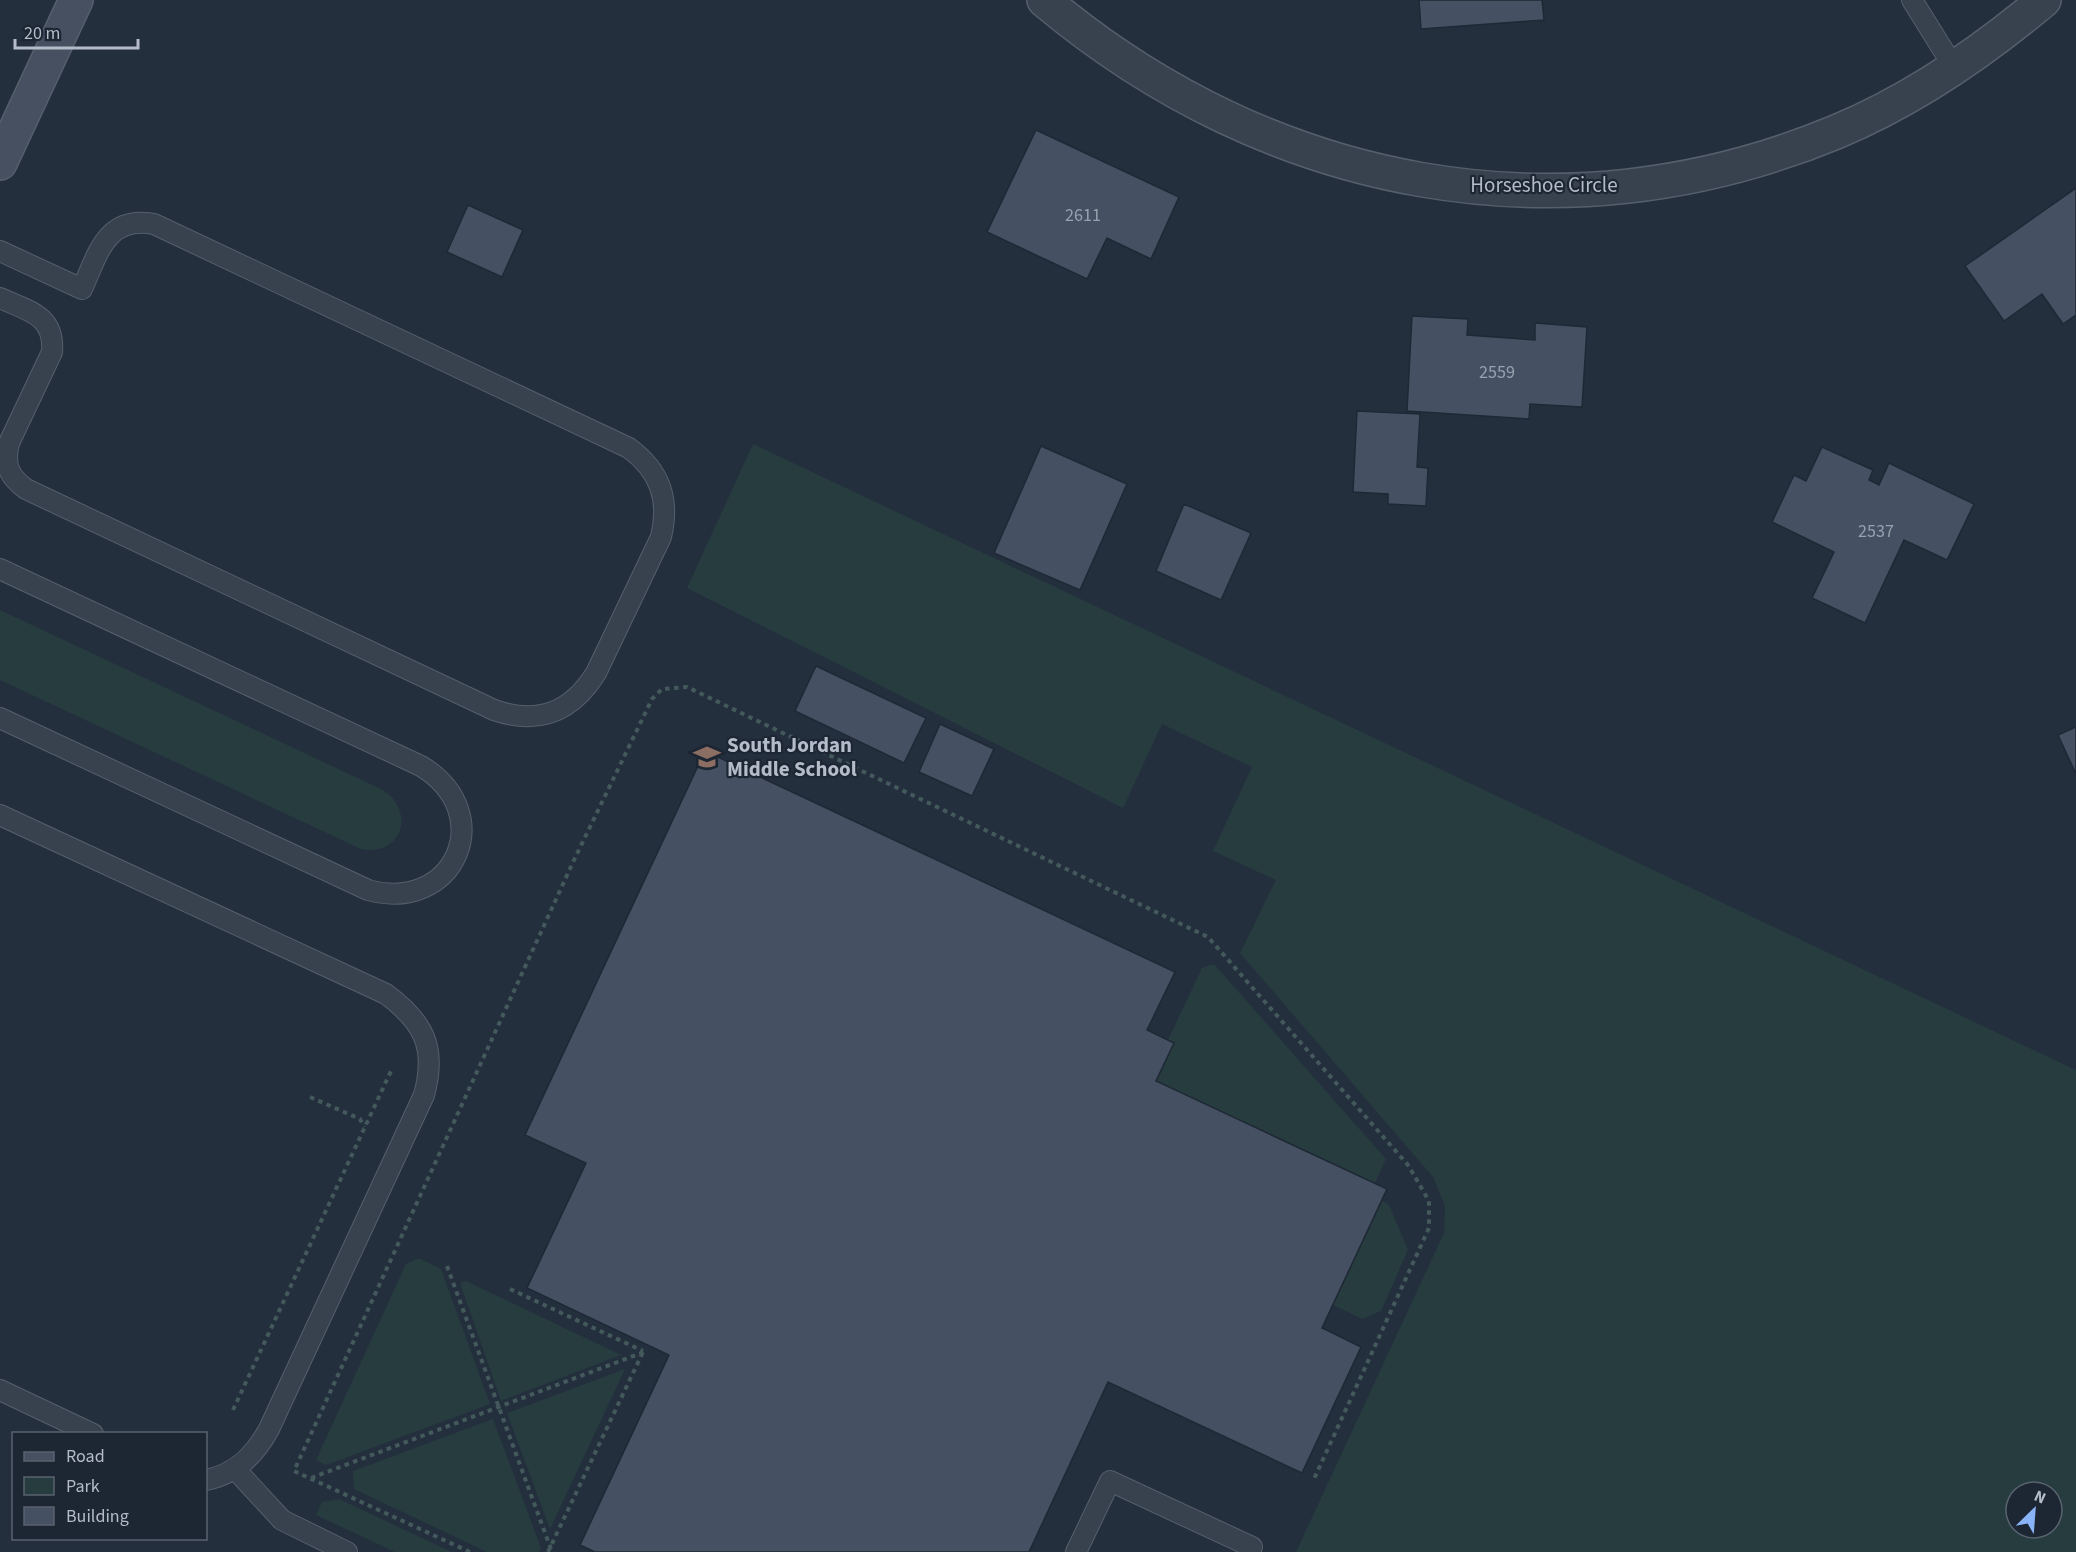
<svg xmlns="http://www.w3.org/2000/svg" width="2076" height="1552" font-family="'Source Sans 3',sans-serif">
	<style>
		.green { fill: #263c3f; fill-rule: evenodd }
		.building { fill: #455162; stroke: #1f2835; stroke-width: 1.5 }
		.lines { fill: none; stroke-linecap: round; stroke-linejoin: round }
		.lane-casing { stroke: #565f6c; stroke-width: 22 }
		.street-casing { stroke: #565f6c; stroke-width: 36 }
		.secondary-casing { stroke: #565f6c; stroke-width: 36 }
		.path { stroke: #44595c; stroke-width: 4; stroke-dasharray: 4.5 4.5; stroke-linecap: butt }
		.lane { stroke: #38414e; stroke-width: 20 }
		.street { stroke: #38414e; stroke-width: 33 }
		.secondary { stroke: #465061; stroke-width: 33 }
		.labels { text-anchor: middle; stroke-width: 4.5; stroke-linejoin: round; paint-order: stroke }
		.number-label { font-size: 18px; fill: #98a1af }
		.street-label { font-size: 21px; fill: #b4bcc9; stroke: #1d2633 }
		.poi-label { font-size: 21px; font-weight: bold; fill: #b4bcc9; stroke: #1d2633; text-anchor: start }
	</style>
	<rect width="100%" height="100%" fill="#242f3e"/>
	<!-- green -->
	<g class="green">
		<path d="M753,444L2076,1070V1552H1296L1444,1233L1445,1206L1433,1177L1240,953L1276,880L1213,851L1252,767L1162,724L1123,808L687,588ZM2016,1492H2052V1528H2016Z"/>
		<path d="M0,610L383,790C416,812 402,857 361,849L0,680Z"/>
		<path d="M1214,964L1386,1159L1375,1183L1156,1081L1174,1043L1168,1040L1202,968Z"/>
		<path d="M1382,1201L1389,1205L1408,1250L1381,1311L1362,1319L1333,1305Z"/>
		<path d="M419,1258L441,1269L490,1404L326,1465L316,1460L406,1264Z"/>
		<path d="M466,1281L621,1355L501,1401L460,1283Z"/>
		<path d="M625,1369L550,1529L507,1413Z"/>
		<path d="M493,1419L541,1548L539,1552H487L354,1489L353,1471Z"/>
		<path d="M339,1499L452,1552H395L316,1515L322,1502Z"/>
	</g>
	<!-- building -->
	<g class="building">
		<path d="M1419,0H1542L1544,20L1421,29Z"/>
		<path d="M1036,130L1179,197L1151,259L1107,238L1087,279L987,232Z"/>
		<path d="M2076,188V315L2063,324L2042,294L2004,321L1965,266Z"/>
		<path d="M468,205L523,230L502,277L447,252Z"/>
		<path d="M1412,316L1468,319L1467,335L1535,340V323L1587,327L1582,407L1530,404L1529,419L1407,411Z"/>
		<path d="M1357,411L1420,414L1417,467L1428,468L1426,506L1388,504V494L1353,492Z"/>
		<path d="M1041,446L1127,484L1080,590L994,553Z"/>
		<path d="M1822,447L1873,470L1869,480L1879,485L1889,463L1974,504L1947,560L1904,540L1865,623L1812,598L1834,552L1772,522L1794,475L1806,481Z"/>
		<path d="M1184,504L1251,533L1221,600L1156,571Z"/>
		<path d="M816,666L926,718L904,763L795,711Z"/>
		<path d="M940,724L994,749L972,796L919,772Z"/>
		<path d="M2076,727V774L2058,735Z"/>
		<path d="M705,751L1175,972L1147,1030L1174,1043L1156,1081L1387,1189L1322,1328L1361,1347L1302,1473L1108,1382L1029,1552H595L580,1545L669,1355L527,1288L586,1163L525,1135Z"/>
	</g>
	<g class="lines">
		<defs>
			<g id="lane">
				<path d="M1912,0L1955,69"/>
				<path d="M0,251L82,289C98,254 106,215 154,224L629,448C660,471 670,499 661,537L596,673C571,713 538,725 494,710L26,489C8,476 4,464 9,443L52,352C55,315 28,311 0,298"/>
				<path d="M0,569L421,766C499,813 455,914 368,890L0,718"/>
				<path d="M0,815L386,994C424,1022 437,1048 424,1095L269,1429C255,1455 236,1474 206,1480"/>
				<path d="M0,1390L93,1434"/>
				<path d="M235,1469L282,1520L347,1552"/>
				<path d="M1076,1552L1110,1481L1252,1547"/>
			</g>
			<path id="street" d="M1044,0C1269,189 1561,246 1836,132C1913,100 1981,53 2044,0"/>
			<path id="secondary" d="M0,163L76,0"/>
		</defs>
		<!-- lane casing -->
		<use href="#lane" class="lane-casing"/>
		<!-- street casing -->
		<use href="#street" class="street-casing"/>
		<!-- secondary casing -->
		<use href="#secondary" class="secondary-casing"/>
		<!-- path -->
		<g class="path">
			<path d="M310,1097L360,1119L364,1127"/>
			<path d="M447,1266L552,1552"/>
			<path d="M510,1289L643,1351"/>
			<path d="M233,1410L391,1071"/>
			<path d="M311,1478L644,1352"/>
			<path d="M470,1552L294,1471L574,860L652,699L662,689L687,687L1208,937L1408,1165L1429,1201V1228L1314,1479"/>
			<path d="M548,1552L643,1352"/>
		</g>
		<!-- lane -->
		<use href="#lane" class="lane"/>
		<!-- street -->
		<use href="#street" class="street"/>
		<!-- secondary -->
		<use href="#secondary" class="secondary"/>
	</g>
	<!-- icons -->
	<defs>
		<symbol id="school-bare" viewBox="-9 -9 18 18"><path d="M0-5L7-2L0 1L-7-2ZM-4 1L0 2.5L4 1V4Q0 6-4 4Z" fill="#8d6e63" stroke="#1d2633" stroke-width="2.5" paint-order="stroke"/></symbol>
	</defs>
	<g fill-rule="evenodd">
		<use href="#school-bare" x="688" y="738" width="38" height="38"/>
	</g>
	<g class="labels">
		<!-- number labels -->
		<g class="number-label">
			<text x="1083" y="221">2611</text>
			<text x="1497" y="378">2559</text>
			<text x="1876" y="537">2537</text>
		</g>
		<!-- street labels -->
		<g class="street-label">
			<text x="1544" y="192">Horseshoe Circle</text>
		</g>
		<!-- poi labels -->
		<g class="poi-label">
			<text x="727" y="752">South Jordan<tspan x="727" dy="24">Middle School</tspan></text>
		</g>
	</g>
	<!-- legend -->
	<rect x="12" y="1432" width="195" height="108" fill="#1d2633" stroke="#59626f" stroke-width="1.5"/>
	<rect x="24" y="1452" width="30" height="9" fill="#465061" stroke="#59626f" stroke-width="1.5"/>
	<text x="66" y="1462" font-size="18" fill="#b4bcc9">Road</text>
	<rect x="24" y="1477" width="30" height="18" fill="#263c3f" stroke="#59626f" stroke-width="1.5"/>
	<text x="66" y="1492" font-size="18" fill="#b4bcc9">Park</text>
	<rect x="24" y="1507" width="30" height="18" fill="#455162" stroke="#59626f" stroke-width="1.5"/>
	<text x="66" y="1522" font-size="18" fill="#b4bcc9">Building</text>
	<!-- north arrow -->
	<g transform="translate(2034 1510) rotate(25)"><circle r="28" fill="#1d2633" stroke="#59626f" stroke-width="1.5"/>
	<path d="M0-4.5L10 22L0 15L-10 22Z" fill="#8ab4f8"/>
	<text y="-9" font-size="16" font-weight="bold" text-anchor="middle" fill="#b4bcc9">N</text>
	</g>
	<!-- scale -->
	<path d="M15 39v9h123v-9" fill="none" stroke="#b4bcc9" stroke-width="3"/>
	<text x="24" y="39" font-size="18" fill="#b4bcc9" stroke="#1d2633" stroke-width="4.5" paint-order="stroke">20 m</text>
</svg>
